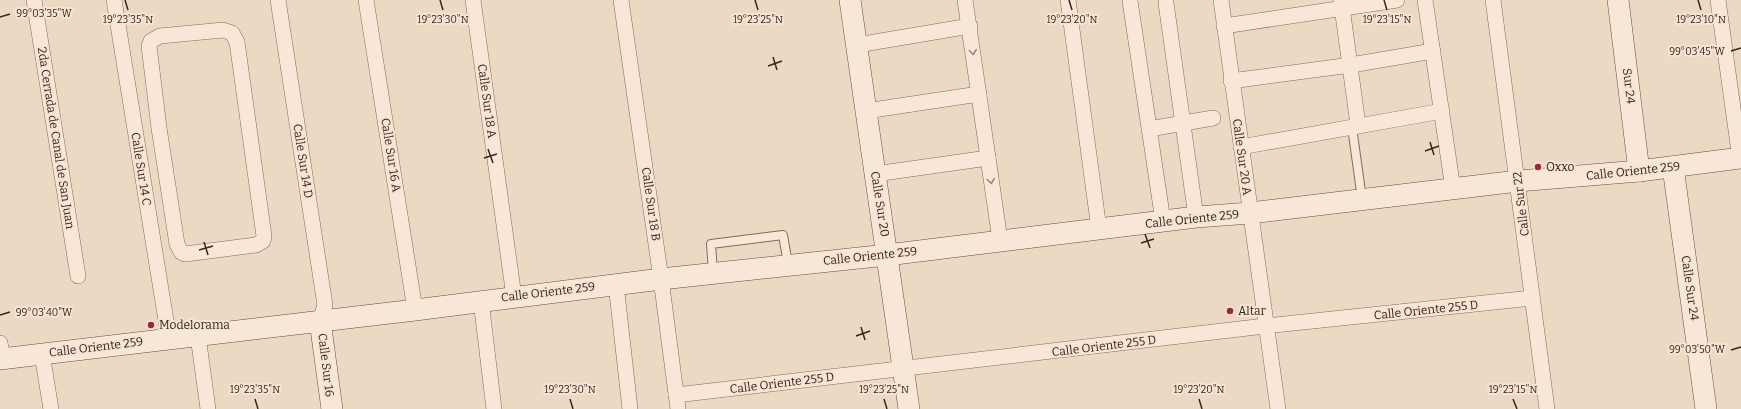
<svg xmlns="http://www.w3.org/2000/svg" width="1741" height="409" font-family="Bitter,serif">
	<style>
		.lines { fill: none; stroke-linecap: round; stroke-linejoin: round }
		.lane-casing { stroke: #87695a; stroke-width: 10 }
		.street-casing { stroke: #87695a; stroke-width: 16 }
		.secondary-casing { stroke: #694b3d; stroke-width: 22 }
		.lane { stroke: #f8e7d6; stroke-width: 8 }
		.street { stroke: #f8e7d6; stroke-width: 15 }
		.secondary { stroke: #f8e7d6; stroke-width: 21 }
		.oneway { stroke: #98867a }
		.ticks { fill: none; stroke: #37251e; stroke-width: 1.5 }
		.poi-dot { fill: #952b40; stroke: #f5e4d2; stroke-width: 1.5 }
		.labels { text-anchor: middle; stroke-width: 4; stroke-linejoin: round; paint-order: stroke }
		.street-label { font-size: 12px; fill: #37251e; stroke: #f5e4d2 }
		.poi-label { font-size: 12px; fill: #37251e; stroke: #f5e4d2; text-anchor: start }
		.ticks-label { font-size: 10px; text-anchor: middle; fill: #37251e; stroke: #f5e4d2; stroke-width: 4; stroke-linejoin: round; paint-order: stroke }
	</style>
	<rect width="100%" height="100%" fill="#edd9c3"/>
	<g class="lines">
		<defs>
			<g id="lane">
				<path d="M1352,127L1362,199"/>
				<path d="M713,272L711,244L783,235L788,264"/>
			</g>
			<g id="street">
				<path d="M34,0L78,276"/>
				<path d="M114,0L169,339"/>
				<path d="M278,0L325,305L320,321"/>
				<path d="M366,0L415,310"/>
				<path d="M473,0L514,297"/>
				<path d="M621,0L661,279L678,409"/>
				<path d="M965,0L1000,240"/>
				<path d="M1068,0L1099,229"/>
				<path d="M1221,0L1278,409"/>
				<path d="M1341,0L1358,125"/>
				<path d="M1425,0L1453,189"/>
				<path d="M1493,0L1547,409"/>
				<path d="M1718,0L1740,159"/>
				<path d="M1130,1L1163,221"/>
				<path d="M1166,3L1196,217"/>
				<path d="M1224,26L1397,0"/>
				<path d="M223,30L232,33L237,42L264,236L263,241L256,245L185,254L181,252L177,244L159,128L149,46L151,41L160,36Z"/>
				<path d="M857,45L970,26"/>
				<path d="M1231,81L1351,65L1433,51"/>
				<path d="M866,111L979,94"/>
				<path d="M1149,129L1213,118"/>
				<path d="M1241,147L1442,111"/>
				<path d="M875,174L988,158"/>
				<path d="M616,284L630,409"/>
				<path d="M481,301L494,409"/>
				<path d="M198,336L208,409"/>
				<path d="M0,343L3,359"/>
				<path d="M42,354L51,409"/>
				<path d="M676,395L1265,326L1532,298"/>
			</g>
			<g id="secondary">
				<path d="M850,0L909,409"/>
				<path d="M1618,0L1639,171"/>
				<path d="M1673,167L1706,409"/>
				<path d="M320,321L332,409"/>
				<path d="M0,359L415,310L661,279L887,255L1196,217L1250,213L1518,181L1639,171L1741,158"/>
			</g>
		</defs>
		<!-- lane casing -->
		<use href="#lane" class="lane-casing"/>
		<!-- street casing -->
		<use href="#street" class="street-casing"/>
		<!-- secondary casing -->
		<use href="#secondary" class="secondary-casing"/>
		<!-- lane -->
		<use href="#lane" class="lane"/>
		<!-- street -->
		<use href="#street" class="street"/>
		<!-- secondary -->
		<use href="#secondary" class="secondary"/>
	</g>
	<!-- one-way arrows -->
	<defs><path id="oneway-chevron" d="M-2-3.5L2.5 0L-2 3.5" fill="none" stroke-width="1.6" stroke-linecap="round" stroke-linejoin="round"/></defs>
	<g class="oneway">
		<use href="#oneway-chevron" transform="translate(973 52) rotate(82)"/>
		<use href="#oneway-chevron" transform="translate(991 181) rotate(82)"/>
	</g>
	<!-- ticks -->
	<path class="ticks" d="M125,0L128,10M440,0L443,10M755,0L758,10M1069,0L1072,10M1384,0L1387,10M1698,0L1701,10M0,17L10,14M1731,51L1741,48M773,57L777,70M768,66L782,61M1430,142L1434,155M488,149L493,163M1425,151L1439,146M484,158L497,154M1145,234L1150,248M204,242L208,255M1141,243L1154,239M199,250L213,246M0,315L10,312M861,327L865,340M856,336L870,331M1731,350L1741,347M255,399L258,409M570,399L573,409M884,399L887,409M1199,399L1202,409M1513,399L1517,409"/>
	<!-- markers -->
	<g class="poi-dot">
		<circle cx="1538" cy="167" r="4"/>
		<circle cx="1230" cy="311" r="4"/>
		<circle cx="151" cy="325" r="4"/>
	</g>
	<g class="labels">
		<!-- street labels -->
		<g class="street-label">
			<text transform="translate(1629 86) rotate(83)" y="4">Sur 24</text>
			<text transform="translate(487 101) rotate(82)" y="4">Calle Sur 18 A</text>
			<text transform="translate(56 138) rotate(81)" y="4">2da Cerrada de Canal de San Juan</text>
			<text transform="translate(391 155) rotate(81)" y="4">Calle Sur 16 A</text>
			<text transform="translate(1242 157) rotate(82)" y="4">Calle Sur 20 A</text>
			<text transform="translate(303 161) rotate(81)" y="4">Calle Sur 14 D</text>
			<text transform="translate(141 169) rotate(81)" y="4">Calle Sur 14 C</text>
			<text transform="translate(1633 171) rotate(-6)" y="4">Calle Oriente 259</text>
			<text transform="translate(651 204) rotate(82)" y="4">Calle Sur 18 B</text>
			<text transform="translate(880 204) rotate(81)" y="4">Calle Sur 20</text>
			<text transform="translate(1521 204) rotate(-97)" y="4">Calle Sur 22</text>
			<text transform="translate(1192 219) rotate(-6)" y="4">Calle Oriente 259</text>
			<text transform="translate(870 256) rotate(-6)" y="4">Calle Oriente 259</text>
			<text transform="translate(1690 288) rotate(82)" y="4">Calle Sur 24</text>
			<text transform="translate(548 292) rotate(-7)" y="4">Calle Oriente 259</text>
			<text transform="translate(1426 310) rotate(-6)" y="4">Calle Oriente 255 D</text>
			<text transform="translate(1104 346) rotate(-7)" y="4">Calle Oriente 255 D</text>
			<text transform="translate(96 347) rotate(-7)" y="4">Calle Oriente 259</text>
			<text transform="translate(326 365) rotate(83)" y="4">Calle Sur 16</text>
			<text transform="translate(782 383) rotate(-7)" y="4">Calle Oriente 255 D</text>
		</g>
		<!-- poi labels -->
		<g class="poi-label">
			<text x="1546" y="171">Oxxo</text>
			<text x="1238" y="315">Altar</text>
			<text x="159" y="329">Modelorama</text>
		</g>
	</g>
	<g class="ticks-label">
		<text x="44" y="17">99°03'35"W</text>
		<text x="1701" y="23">19°23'10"N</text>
		<text x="128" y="23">19°23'35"N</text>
		<text x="443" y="23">19°23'30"N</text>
		<text x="758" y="23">19°23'25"N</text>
		<text x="1072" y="23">19°23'20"N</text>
		<text x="1387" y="23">19°23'15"N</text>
		<text x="1697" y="55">99°03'45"W</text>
		<text x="44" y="316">99°03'40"W</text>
		<text x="1697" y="353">99°03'50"W</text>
		<text x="255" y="393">19°23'35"N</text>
		<text x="570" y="393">19°23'30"N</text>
		<text x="884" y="393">19°23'25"N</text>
		<text x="1199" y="393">19°23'20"N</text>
		<text x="1513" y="393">19°23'15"N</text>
	</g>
</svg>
